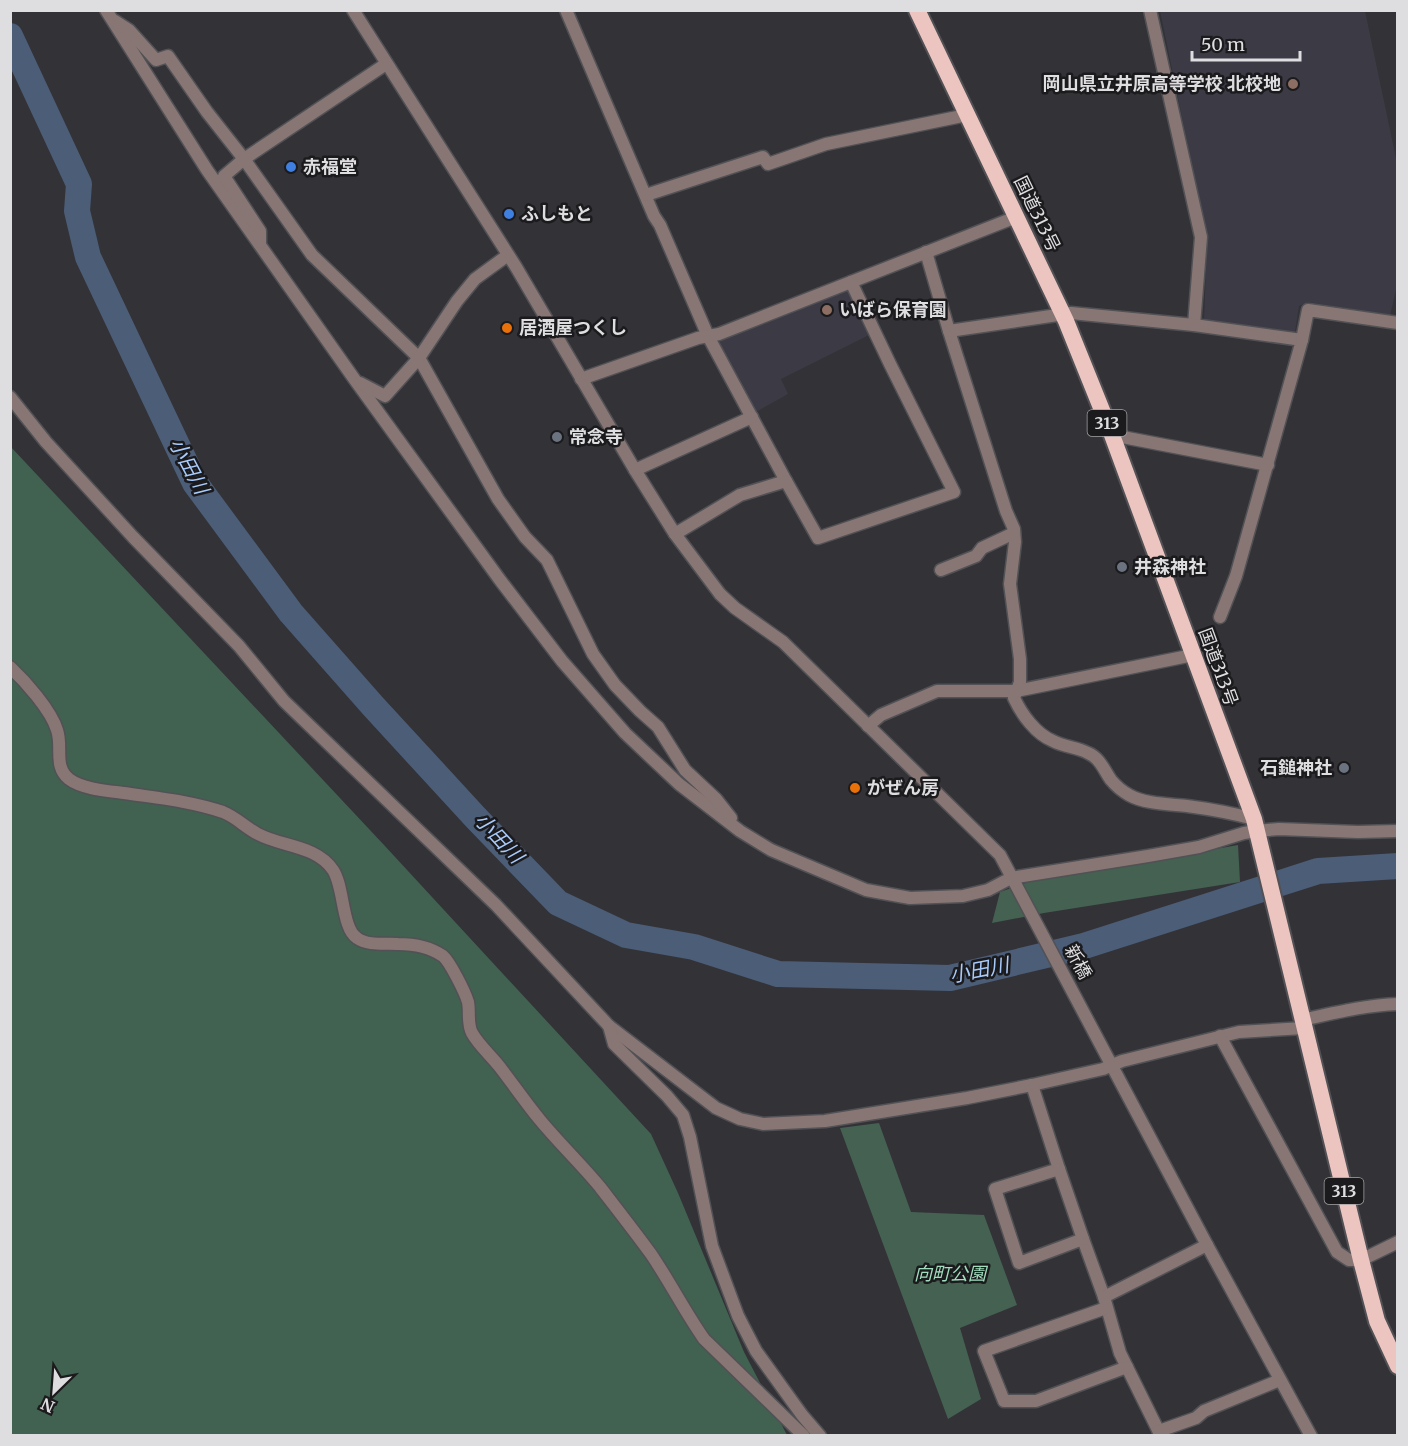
<svg xmlns="http://www.w3.org/2000/svg" width="1408" height="1446" font-family="Merriweather,'Noto Sans JP',serif">
	<style>
		.built { fill: #3c3a45 }
		.green { fill: #446152 }
		.forest { fill: #416251 }
		.lines { fill: none; stroke-linecap: round; stroke-linejoin: round }
		.river { stroke: #4b5d77; stroke-width: 26 }
		.minor-casing { stroke: #525155; stroke-width: 15 }
		.trunk-casing { stroke: #525155; stroke-width: 20 }
		.minor { stroke: #877674; stroke-width: 12 }
		.trunk { stroke: #ecc5c0; stroke-width: 16 }
		.education-dot { fill: #8d6e63; stroke: #1b1a1c; stroke-width: 2 }
		.shop-dot { fill: #3f7fe0; stroke: #1b1a1c; stroke-width: 2 }
		.food-dot { fill: #e8710a; stroke: #1b1a1c; stroke-width: 2 }
		.worship-dot { fill: #6b7280; stroke: #1b1a1c; stroke-width: 2 }
		.labels { text-anchor: middle; stroke-width: 5; stroke-linejoin: round; paint-order: stroke }
		.shield { fill: #1b1a1c; stroke: #a4a2a5; stroke-width: 1.5 }
		.shield-label { font-size: 16px; font-weight: bold; fill: #dedde0 }
		.poi-label { font-size: 18px; font-weight: bold; fill: #dedde0; stroke: #1b1a1c; text-anchor: start }
		.street-label { font-size: 18px; fill: #dedde0; stroke: #1b1a1c }
		.park-label { font-size: 18px; font-style: italic; fill: #a0debe; stroke: #1b1a1c }
		.water-label { font-size: 20px; font-style: italic; fill: #a9cbfc; stroke: #1b1a1c }
	</style>
	<rect width="100%" height="100%" fill="#333237"/>
	<!-- built -->
	<g class="built">
		<path d="M1160,11H1365L1397,163L1398,281L1390,316L1308,302L1299,306L1295,332L1204,321L1207,238Z"/>
		<path d="M849,288L871,334L781,379L788,394L754,413L718,344L721,338Z"/>
	</g>
	<!-- green -->
	<g class="green">
		<path d="M1238,845L1240,882L1044,913L992,923L1000,892L1028,882Z"/>
		<path d="M879,1123L911,1212L984,1215L1017,1305L960,1328L981,1399L948,1419L840,1128Z"/>
	</g>
	<!-- forest -->
	<path class="forest" d="M10,446L384,845L651,1134L678,1193L744,1352L787,1435H11Z"/>
	<g class="lines">
		<!-- river -->
		<path class="river" d="M10,36L79,184L77,211L88,257L195,483L291,613L373,706L476,818L558,903L626,935L694,947L778,974L950,978L1084,946L1318,871L1398,866"/>
		<defs>
			<g id="minor">
				<path d="M106,10L207,170L355,380L500,580L562,661L625,733L679,784L740,831L771,850L866,890L910,898L963,896L988,890L1011,878L1148,856L1199,847L1244,833L1257,831L1279,829L1358,832L1398,831"/>
				<path d="M353,10L516,267L635,470L675,534L720,594L735,608L783,642L1000,855L1207,1245L1311,1436"/>
				<path d="M566,10L654,216L660,225L708,336L786,481L740,495L675,534"/>
				<path d="M1150,10L1201,237L1194,325"/>
				<path d="M115,21L129,30L156,60L168,56L207,112L244,159L312,255L419,358L498,499L525,537L547,560L593,654L615,685L640,711L658,727L685,770L716,799L731,818"/>
				<path d="M646,195L763,157L768,164L826,144L967,115"/>
				<path d="M260,242V231L224,176L244,159L386,64"/>
				<path d="M926,252L949,331L1006,511L1014,529L1015,542L1010,584L1020,659V682L1014,698C1022,715 1036,734 1053,741C1064,747 1077,747 1088,753C1100,758 1104,770 1111,780C1116,786 1122,791 1129,795C1145,804 1168,804 1187,806C1210,809 1232,813 1254,819"/>
				<path d="M949,331L1071,313L1194,325L1302,340L1236,576L1220,617"/>
				<path d="M1302,340L1308,310L1398,323"/>
				<path d="M581,379L698,338L719,334L1016,217"/>
				<path d="M360,383L385,396L419,358L457,301L475,279L508,255"/>
				<path d="M10,397L46,442L133,537L239,646L284,701L496,905L609,1026L716,1108L740,1119L763,1124L825,1121L967,1098L1032,1085L1103,1069L1122,1061L1239,1032L1304,1028"/>
				<path d="M1112,435L1268,465"/>
				<path d="M635,470L752,417"/>
				<path d="M786,481L818,538L954,492L890,364L851,282"/>
				<path d="M941,570L976,556L982,548L1014,533"/>
				<path d="M10,667C25,681 51,710 57,730C63,747 53,766 69,779C82,789 108,791 124,793C157,798 191,801 223,812C236,817 246,828 258,834C282,847 316,845 333,870C344,886 342,929 357,938C368,946 385,943 398,944C413,944 430,947 443,956C450,962 465,992 468,1002C470,1012 467,1024 472,1033C478,1044 491,1056 499,1066C513,1084 526,1103 540,1120C559,1143 581,1164 600,1187C617,1209 635,1232 651,1254C670,1282 685,1312 704,1339L804,1436"/>
				<path d="M868,726L881,715L937,691H1016L1193,655"/>
				<path d="M1302,1020C1334,1013 1366,1005 1398,1004"/>
				<path d="M609,1026L614,1044L667,1096L683,1115L690,1137L712,1246L738,1316L756,1351L802,1415L820,1436"/>
				<path d="M1220,1036L1337,1252L1349,1260H1361L1398,1242"/>
				<path d="M1032,1085L1059,1169L995,1189L1019,1263L1083,1239L1104,1297L1120,1353L1161,1436"/>
				<path d="M1059,1169L1083,1239"/>
				<path d="M1104,1297L1207,1245"/>
				<path d="M1106,1308L984,1351L1004,1401H1036L1127,1367"/>
				<path d="M1159,1431L1196,1418L1204,1411L1280,1380"/>
			</g>
			<path id="trunk" d="M917,10L1066,321L1112,435L1254,819L1361,1260L1377,1321L1398,1366"/>
		</defs>
		<!-- minor casing -->
		<use href="#minor" class="minor-casing"/>
		<!-- trunk casing -->
		<use href="#trunk" class="trunk-casing"/>
		<!-- minor -->
		<use href="#minor" class="minor"/>
		<!-- trunk -->
		<use href="#trunk" class="trunk"/>
	</g>
	<!-- markers -->
	<g class="education-dot">
		<circle cx="1293" cy="84" r="6"/>
		<circle cx="827" cy="310" r="6"/>
	</g>
	<g class="shop-dot">
		<circle cx="291" cy="167" r="6"/>
		<circle cx="509" cy="214" r="6"/>
	</g>
	<g class="food-dot">
		<circle cx="507" cy="328" r="6"/>
		<circle cx="855" cy="788" r="6"/>
	</g>
	<g class="worship-dot">
		<circle cx="557" cy="437" r="6"/>
		<circle cx="1122" cy="567" r="6"/>
		<circle cx="1344" cy="768" r="6"/>
	</g>
	<g class="labels">
		<!-- shield labels -->
		<g class="shield">
			<rect x="1087.5" y="410" width="39" height="26" rx="4.5"/>
			<rect x="1324.5" y="1178" width="39" height="26" rx="4.5"/>
		</g>
		<g class="shield-label">
			<text x="1107" y="429">313</text>
			<text x="1344" y="1197">313</text>
		</g>
		<!-- poi labels -->
		<g class="poi-label">
			<text x="1281" y="90" text-anchor="end">岡山県立井原高等学校 北校地</text>
			<text x="303" y="173">赤福堂</text>
			<text x="521" y="220">ふしもと</text>
			<text x="839" y="316">いばら保育園</text>
			<text x="519" y="334">居酒屋つくし</text>
			<text x="569" y="443">常念寺</text>
			<text x="1134" y="573">井森神社</text>
			<text x="1332" y="774" text-anchor="end">石鎚神社</text>
			<text x="867" y="794">がぜん房</text>
		</g>
		<!-- street labels -->
		<g class="street-label">
			<text transform="translate(1037 214) rotate(64)" y="6">国道313号</text>
			<text transform="translate(1218 667) rotate(70)" y="6">国道313号</text>
			<text transform="translate(1078 962) rotate(62)" y="6">新橋</text>
		</g>
		<!-- park labels -->
		<g class="park-label">
			<text x="950" y="1280">向町公園</text>
		</g>
		<!-- water labels -->
		<g class="water-label">
			<text transform="translate(189 466) rotate(62)" y="7">小田川</text>
			<text transform="translate(499 838) rotate(47)" y="7">小田川</text>
			<text transform="translate(979 970) rotate(-11)" y="7">小田川</text>
		</g>
	</g>
	<!-- border -->
	<rect width="1408" height="1446" fill="none" stroke="#dedde0" stroke-width="24"/>
	<!-- north arrow -->
	<g transform="translate(54 1392) rotate(205)" stroke="#1b1a1c" stroke-width="4.5" paint-order="stroke">
	<path d="M0-4.5L10 22L0 15L-10 22Z" fill="#dedde0"/>
	<text y="-9" font-size="16" font-weight="bold" text-anchor="middle" fill="#dedde0">N</text>
	</g>
	<!-- scale -->
	<path d="M1192 51v9h108v-9" fill="none" stroke="#dedde0" stroke-width="3"/>
	<text x="1201" y="51" font-size="18" fill="#dedde0" stroke="#1b1a1c" stroke-width="4.5" paint-order="stroke">50 m</text>
</svg>
